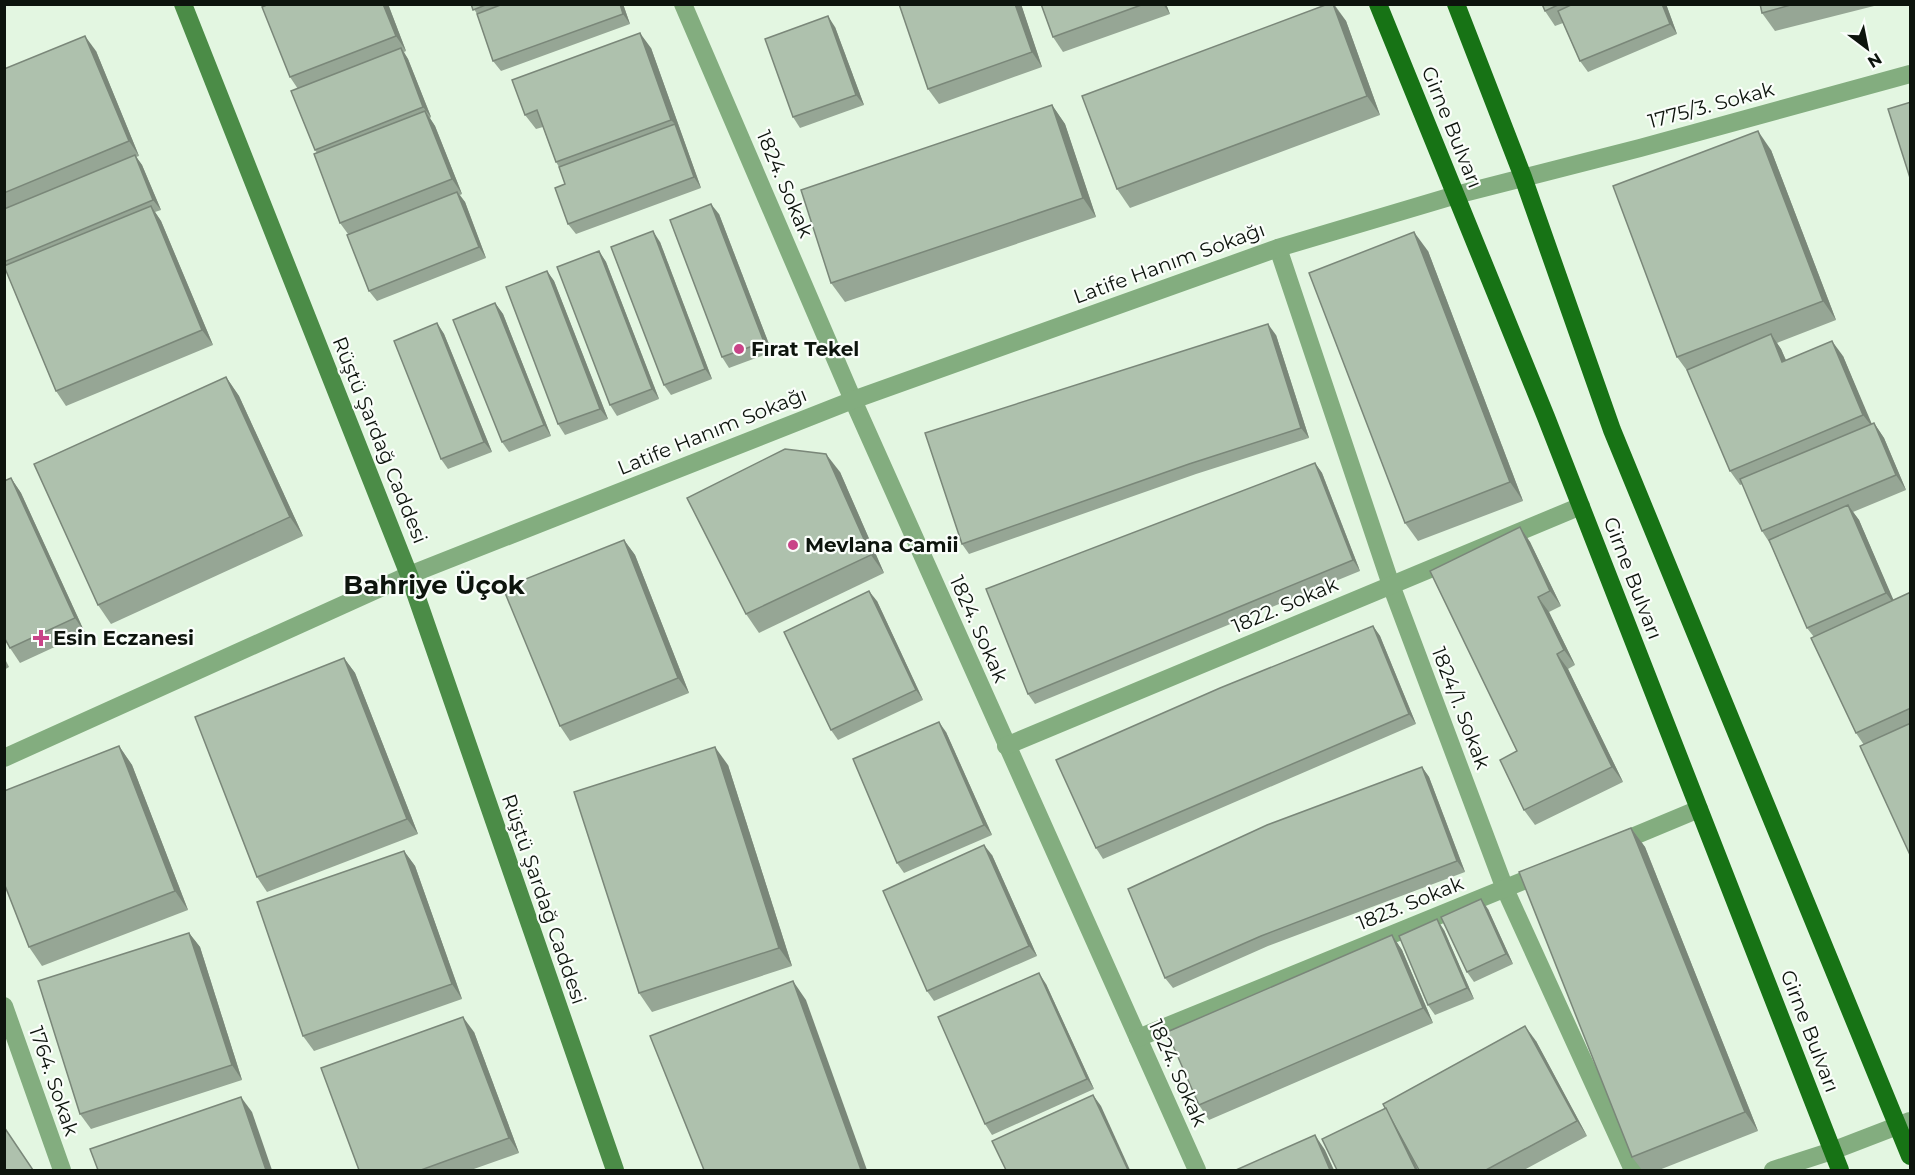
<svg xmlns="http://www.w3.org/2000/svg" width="1915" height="1175" font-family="Montserrat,sans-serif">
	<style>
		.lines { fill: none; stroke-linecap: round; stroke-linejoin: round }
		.street { stroke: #83ad7f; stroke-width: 18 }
		.secondary { stroke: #4b8c47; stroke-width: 18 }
		.primary { stroke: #177315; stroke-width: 18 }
		.wall { fill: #96a695 }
		.shaded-wall { fill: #7a8779 }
		.building { fill: #aec1ad; stroke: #7a8779; stroke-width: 1.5 }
		.poi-dot { fill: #c94488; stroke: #fafefa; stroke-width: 2 }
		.labels { text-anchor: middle; stroke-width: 4.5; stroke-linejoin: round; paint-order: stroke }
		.street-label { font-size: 20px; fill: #0d140d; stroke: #fafefa }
		.poi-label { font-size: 20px; font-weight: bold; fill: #0d140d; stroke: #fafefa; text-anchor: start }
		.district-label { font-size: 26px; font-weight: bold; fill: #0d140d; stroke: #fafefa }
	</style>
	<rect width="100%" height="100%" fill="#e3f6e1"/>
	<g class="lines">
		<!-- street -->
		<g class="street">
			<path d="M683,4L853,400L1197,1170"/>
			<path d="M1278,248L1391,585L1505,889L1633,1170"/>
			<path d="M1006,746L1581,506"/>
			<path d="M4,758L409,575L853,400L1278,248L1456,195L1640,148L1910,74"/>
			<path d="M1615,844L1699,809"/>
			<path d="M4,1006L62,1170"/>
			<path d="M1138,1038L1545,872"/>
			<path d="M1773,1170L1832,1151L1910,1121"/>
		</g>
		<!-- secondary -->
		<path class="secondary" d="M183,4L409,575L615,1170"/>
		<!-- primary -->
		<g class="primary">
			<path d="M1378,4L1546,417L1840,1170"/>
			<path d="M1456,4L1523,177L1612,430L1910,1156"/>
		</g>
	</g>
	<!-- wall -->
	<g class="wall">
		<path d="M388,4L406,51L404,52L408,59L431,117L430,118L435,126L462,194L460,195L465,202L486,258L377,301L369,291L348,234L340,223L317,153L315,150L298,89L290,77Z"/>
		<path d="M471,4H623L630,24L501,71L493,61L477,14Z"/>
		<path d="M1021,4L1042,67L939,104L928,89Z"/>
		<path d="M1041,4H1166L1170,14L1063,52L1053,37Z"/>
		<path d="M1328,4H1334L1346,21L1380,115L1130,208L1117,189Z"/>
		<path d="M1542,4H1666L1677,34L1588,72L1580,61L1563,23L1555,26L1545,11Z"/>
		<path d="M1760,4H1882L1775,31L1762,13Z"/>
		<path d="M835,27L864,105L800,128L793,117Z"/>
		<path d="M651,48L701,188L576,234L568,224L565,184L559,167L556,162L543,127L536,129L525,115Z"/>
		<path d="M96,51L139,156L136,157L142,165L161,210L155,212L161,221L213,345L66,406L56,391L4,265V69Z"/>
		<path d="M1052,105L1065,124L1096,217L845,302L831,283Z"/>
		<path d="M1771,150L1836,320L1777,343L1781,349L1786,360L1843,356L1871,424L1874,423L1884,438L1906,490L1853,512L1859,520L1893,600L1911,592V857L1864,745L1856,733L1814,637L1807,628L1771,545L1762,531L1743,484L1740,485L1730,471L1688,372L1677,357Z"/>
		<path d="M719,214L772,352L729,368L722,357Z"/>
		<path d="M660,242L712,379L671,395L664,385Z"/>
		<path d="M599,251L606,262L659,399L617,416L610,405Z"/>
		<path d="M1428,251L1523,501L1418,541L1405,523Z"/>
		<path d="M547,271L554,281L608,419L565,435L558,424Z"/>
		<path d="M495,303L503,314L551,436L509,452L502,442Z"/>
		<path d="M437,323L444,334L492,452L448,469L441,459Z"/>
		<path d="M1276,335L1309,438L1196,474L969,554L962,544Z"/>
		<path d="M226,377L239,396L303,536L111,624L98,605Z"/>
		<path d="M1315,463L1322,473L1360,571L1035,704L1028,694Z"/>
		<path d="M840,472L884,573L759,633L746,614Z"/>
		<path d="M11,478L21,493L85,633L20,663L10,648Z"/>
		<path d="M1520,527L1530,542L1561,606L1549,612L1575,665L1568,669L1623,782L1535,825L1524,810L1517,751Z"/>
		<path d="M624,540L635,555L689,693L570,741L560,726Z"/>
		<path d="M877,601L923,700L838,740L831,730Z"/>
		<path d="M1373,626L1380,636L1416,724L1103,859L1096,848Z"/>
		<path d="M4,657L9,667L4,670Z"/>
		<path d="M344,658L355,673L418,834L267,892L257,877Z"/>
		<path d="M946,732L992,835L904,873L897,863Z"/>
		<path d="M119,746L132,765L188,910L42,966L29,947Z"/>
		<path d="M728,765L792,966L652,1012L639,993Z"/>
		<path d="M1422,767L1429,777L1465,872L1268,946L1173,988L1165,978Z"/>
		<path d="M1631,828L1645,847L1758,1131L1659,1170H1642L1632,1157Z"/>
		<path d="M404,851L415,866L462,999L314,1051L303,1036Z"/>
		<path d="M992,855L1037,956L934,1001L927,991Z"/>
		<path d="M1488,909L1513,964L1474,982L1467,972Z"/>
		<path d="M1444,930L1474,999L1435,1015L1428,1005Z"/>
		<path d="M189,933L200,947L242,1080L91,1129L80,1114Z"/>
		<path d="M1392,935L1402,950L1433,1023L1209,1120L1199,1105Z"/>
		<path d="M1046,984L1094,1089L992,1135L985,1124Z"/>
		<path d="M474,1032L519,1153L471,1170H359Z"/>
		<path d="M1536,1041L1587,1136L1524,1170H1419L1407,1148L1418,1170H1337Z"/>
	</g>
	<!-- shaded-wall -->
	<g class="shaded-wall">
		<path d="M383,4H388L406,51L396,36Z"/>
		<path d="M620,4H623L630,24L623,14Z"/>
		<path d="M1015,4H1021L1042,67L1032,52Z"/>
		<path d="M1163,4H1166L1170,14Z"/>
		<path d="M1333,4L1346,21L1380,115L1367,96Z"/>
		<path d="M1662,4H1666L1677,34L1670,24Z"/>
		<path d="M828,16L835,27L864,105L856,95Z"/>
		<path d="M640,33L651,48L701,188L694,177L675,124L671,120Z"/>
		<path d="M85,36L96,51L139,156L129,141Z"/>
		<path d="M401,48L408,59L431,117L423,107Z"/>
		<path d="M1052,105L1065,124L1096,217L1083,198Z"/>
		<path d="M425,111L435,126L462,194L452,179Z"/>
		<path d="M1758,131L1771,150L1836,320L1823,301Z"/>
		<path d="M135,155L142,165L161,210L153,200Z"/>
		<path d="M457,192L465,202L486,258L479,247Z"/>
		<path d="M711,204L719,214L772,352L764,342Z"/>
		<path d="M151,206L161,221L213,345L202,330Z"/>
		<path d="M653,231L660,242L712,379L705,369Z"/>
		<path d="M1414,232L1428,251L1523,501L1510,482Z"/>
		<path d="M599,251L606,262L659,399L652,389Z"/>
		<path d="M547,271L554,281L608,419L600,409Z"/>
		<path d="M495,303L503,314L551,436L544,425Z"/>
		<path d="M437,323L444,334L492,452L484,442Z"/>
		<path d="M1268,324L1276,335L1309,438L1301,428Z"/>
		<path d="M1771,334L1781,349L1793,377L1782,362Z"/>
		<path d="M1832,341L1843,356L1874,429L1863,415Z"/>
		<path d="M226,377L239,396L303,536L290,517Z"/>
		<path d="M1874,423L1884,438L1906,490L1896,475Z"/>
		<path d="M826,454L840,472L884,573L871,555Z"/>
		<path d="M1315,463L1322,473L1360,571L1353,560Z"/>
		<path d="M11,478L21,493L85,633L75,618Z"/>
		<path d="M1848,505L1859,520L1897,608L1886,593Z"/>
		<path d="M1520,527L1530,542L1561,606L1550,591Z"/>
		<path d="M624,540L635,555L689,693L678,678Z"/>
		<path d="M869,591L877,601L923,700L916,690Z"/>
		<path d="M1538,597L1549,612L1575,665L1564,650Z"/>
		<path d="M1373,626L1380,636L1416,724L1409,714Z"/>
		<path d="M1557,654L1568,669L1623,782L1612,767Z"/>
		<path d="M344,658L355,673L418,834L407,819Z"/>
		<path d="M939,722L946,732L992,835L984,825Z"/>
		<path d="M119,746L132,765L188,910L175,891Z"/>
		<path d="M715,747L728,765L792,966L779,948Z"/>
		<path d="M1422,767L1429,777L1465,872L1457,861Z"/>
		<path d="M1631,828L1645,847L1758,1131L1745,1112Z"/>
		<path d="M984,845L992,855L1037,956L1029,946Z"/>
		<path d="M404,851L415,866L462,999L452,984Z"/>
		<path d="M1481,899L1488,909L1513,964L1506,954Z"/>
		<path d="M1437,919L1444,930L1474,999L1467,988Z"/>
		<path d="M189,933L200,947L242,1080L232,1065Z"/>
		<path d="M1392,935L1402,950L1433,1023L1423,1008Z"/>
		<path d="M1039,973L1046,984L1094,1089L1087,1079Z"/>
		<path d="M793,981L806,1000L867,1170H861Z"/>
		<path d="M463,1017L474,1032L519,1153L509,1138Z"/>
		<path d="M1525,1026L1536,1041L1587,1136L1577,1121Z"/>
		<path d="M1093,1095L1101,1106L1130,1170H1128Z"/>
		<path d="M241,1097L252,1112L272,1170H266Z"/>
		<path d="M1386,1108L1393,1119L1418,1170H1416Z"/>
		<path d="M1315,1135L1325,1150L1334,1170H1330Z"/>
	</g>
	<!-- building -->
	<g class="building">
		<path d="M269,4H383L396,36L290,77L262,7Z"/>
		<path d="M471,4H488L473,10Z"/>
		<path d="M503,4H620L623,14L493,61L477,14Z"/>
		<path d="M899,4H1015L1032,52L928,89Z"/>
		<path d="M1041,4H1144L1053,37Z"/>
		<path d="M1328,4H1333L1367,96L1117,189L1082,96Z"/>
		<path d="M1542,4H1560L1545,11Z"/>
		<path d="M1573,4H1662L1670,24L1580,61L1558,11Z"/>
		<path d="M1760,4H1794L1762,13Z"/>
		<path d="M828,16L856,95L793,117L765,39Z"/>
		<path d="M640,33L671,120L556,162L537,110L525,115L512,80Z"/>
		<path d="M85,36L129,141L4,193V69Z"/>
		<path d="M401,48L423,107L315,150L291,91Z"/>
		<path d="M1911,102V181L1888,109Z"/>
		<path d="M1052,105L1083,198L831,283L801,190Z"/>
		<path d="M425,111L452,179L340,223L314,154Z"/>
		<path d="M675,124L694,177L568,224L555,188L565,184L559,167Z"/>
		<path d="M1758,131L1823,301L1677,357L1613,186Z"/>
		<path d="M135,155L153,200L4,262V209Z"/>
		<path d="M457,192L479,247L369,291L347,235Z"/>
		<path d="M711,204L764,342L722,357L670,220Z"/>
		<path d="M151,206L202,330L56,391L4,266Z"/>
		<path d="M653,231L705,369L664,385L611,247Z"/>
		<path d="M1414,232L1510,482L1405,523L1309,273Z"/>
		<path d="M599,251L652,389L610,405L557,267Z"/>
		<path d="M547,271L600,409L558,424L506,287Z"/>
		<path d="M495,303L544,425L502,442L453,320Z"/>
		<path d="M437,323L484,442L441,459L394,341Z"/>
		<path d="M1268,324L1301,428L1189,464L962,544L925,433Z"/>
		<path d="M1771,334L1782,362L1832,341L1863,415L1730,471L1687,370Z"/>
		<path d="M226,377L290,517L98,605L34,464Z"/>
		<path d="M1874,423L1896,475L1762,531L1740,479Z"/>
		<path d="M785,449L826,454L871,555L746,614L687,498Z"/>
		<path d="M1315,463L1353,560L1028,694L986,589Z"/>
		<path d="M11,478L75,618L10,648L4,637V481Z"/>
		<path d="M1848,505L1886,593L1807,628L1769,540Z"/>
		<path d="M1520,527L1550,591L1538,597L1564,650L1557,654L1612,767L1524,810L1500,760L1517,751L1430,571Z"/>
		<path d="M624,540L678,678L560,726L503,588Z"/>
		<path d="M869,591L916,690L831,730L784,632Z"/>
		<path d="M1911,592V708L1856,733L1811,638Z"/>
		<path d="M1373,626L1409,714L1096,848L1056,760L1220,688Z"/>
		<path d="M344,658L407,819L257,877L195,717Z"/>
		<path d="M939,722L984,825L897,863L853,759Z"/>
		<path d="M1911,723V857L1860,746Z"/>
		<path d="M119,746L175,891L29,947L4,883V791Z"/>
		<path d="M715,747L779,948L639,993L574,792Z"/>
		<path d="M1422,767L1457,861L1261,936L1165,978L1128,889L1267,825Z"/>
		<path d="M1631,828L1745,1112L1632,1157L1519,872Z"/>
		<path d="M984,845L1029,946L927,991L883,891Z"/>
		<path d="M404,851L452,984L303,1036L257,902Z"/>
		<path d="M1481,899L1506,954L1467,972L1441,917Z"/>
		<path d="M1437,919L1467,988L1428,1005L1399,936Z"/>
		<path d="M189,933L232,1065L80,1114L38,981Z"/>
		<path d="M1392,935L1423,1008L1199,1105L1167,1032Z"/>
		<path d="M1039,973L1087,1079L985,1124L938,1017Z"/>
		<path d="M793,981L861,1170H704L650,1036Z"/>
		<path d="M463,1017L509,1138L421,1170H359L321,1068Z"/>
		<path d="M1525,1026L1577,1121L1486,1170H1419L1383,1104Z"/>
		<path d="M1093,1095L1128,1170H1006L992,1141Z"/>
		<path d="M241,1097L266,1170H98L90,1149Z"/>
		<path d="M1386,1108L1416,1170H1337L1322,1139Z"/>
		<path d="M4,1127L33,1170H4Z"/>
		<path d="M1315,1135L1330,1170H1236Z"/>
	</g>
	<!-- markers -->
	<g class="poi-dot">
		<circle cx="739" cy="349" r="6"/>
		<circle cx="793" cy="545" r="6"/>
		<path d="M38 629h6v6h6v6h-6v6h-6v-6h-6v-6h6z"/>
	</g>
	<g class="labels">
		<!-- street labels -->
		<g class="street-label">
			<text transform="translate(1711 105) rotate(-15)" y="7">1775/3. Sokak</text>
			<text transform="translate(1452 127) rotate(68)" y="7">Girne Bulvarı</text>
			<text transform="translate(785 184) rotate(67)" y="7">1824. Sokak</text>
			<text transform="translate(1169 263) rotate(-20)" y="7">Latife Hanım Sokağı</text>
			<text transform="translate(712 431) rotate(-22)" y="7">Latife Hanım Sokağı</text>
			<text transform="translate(380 440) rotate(68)" y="7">Rüştü Şardağ Caddesi</text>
			<text transform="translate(1633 578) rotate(69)" y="7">Girne Bulvarı</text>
			<text transform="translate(1285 605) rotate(-23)" y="7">1822. Sokak</text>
			<text transform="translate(979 629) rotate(66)" y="7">1824. Sokak</text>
			<text transform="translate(1461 708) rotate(69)" y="7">1824/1. Sokak</text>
			<text transform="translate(544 899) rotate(71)" y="7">Rüştü Şardağ Caddesi</text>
			<text transform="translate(1410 903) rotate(-22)" y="7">1823. Sokak</text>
			<text transform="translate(1810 1031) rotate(69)" y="7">Girne Bulvarı</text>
			<text transform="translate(1178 1073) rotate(66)" y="7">1824. Sokak</text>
			<text transform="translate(54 1081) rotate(71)" y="7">1764. Sokak</text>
		</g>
		<!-- poi labels -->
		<g class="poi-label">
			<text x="751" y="356">Fırat Tekel</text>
			<text x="805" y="552">Mevlana Camii</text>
			<text x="53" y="645">Esin Eczanesi</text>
		</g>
		<!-- district labels -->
		<g class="district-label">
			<text x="434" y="594">Bahriye Üçok</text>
		</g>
	</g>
	<!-- border -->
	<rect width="1915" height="1175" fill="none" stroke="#0d140d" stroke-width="12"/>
	<!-- north arrow -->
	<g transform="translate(1867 48) rotate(148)" stroke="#fafefa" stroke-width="4.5" paint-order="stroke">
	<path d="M0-4.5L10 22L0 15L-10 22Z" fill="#0d140d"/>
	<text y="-9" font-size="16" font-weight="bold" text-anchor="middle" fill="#0d140d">N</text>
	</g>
</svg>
